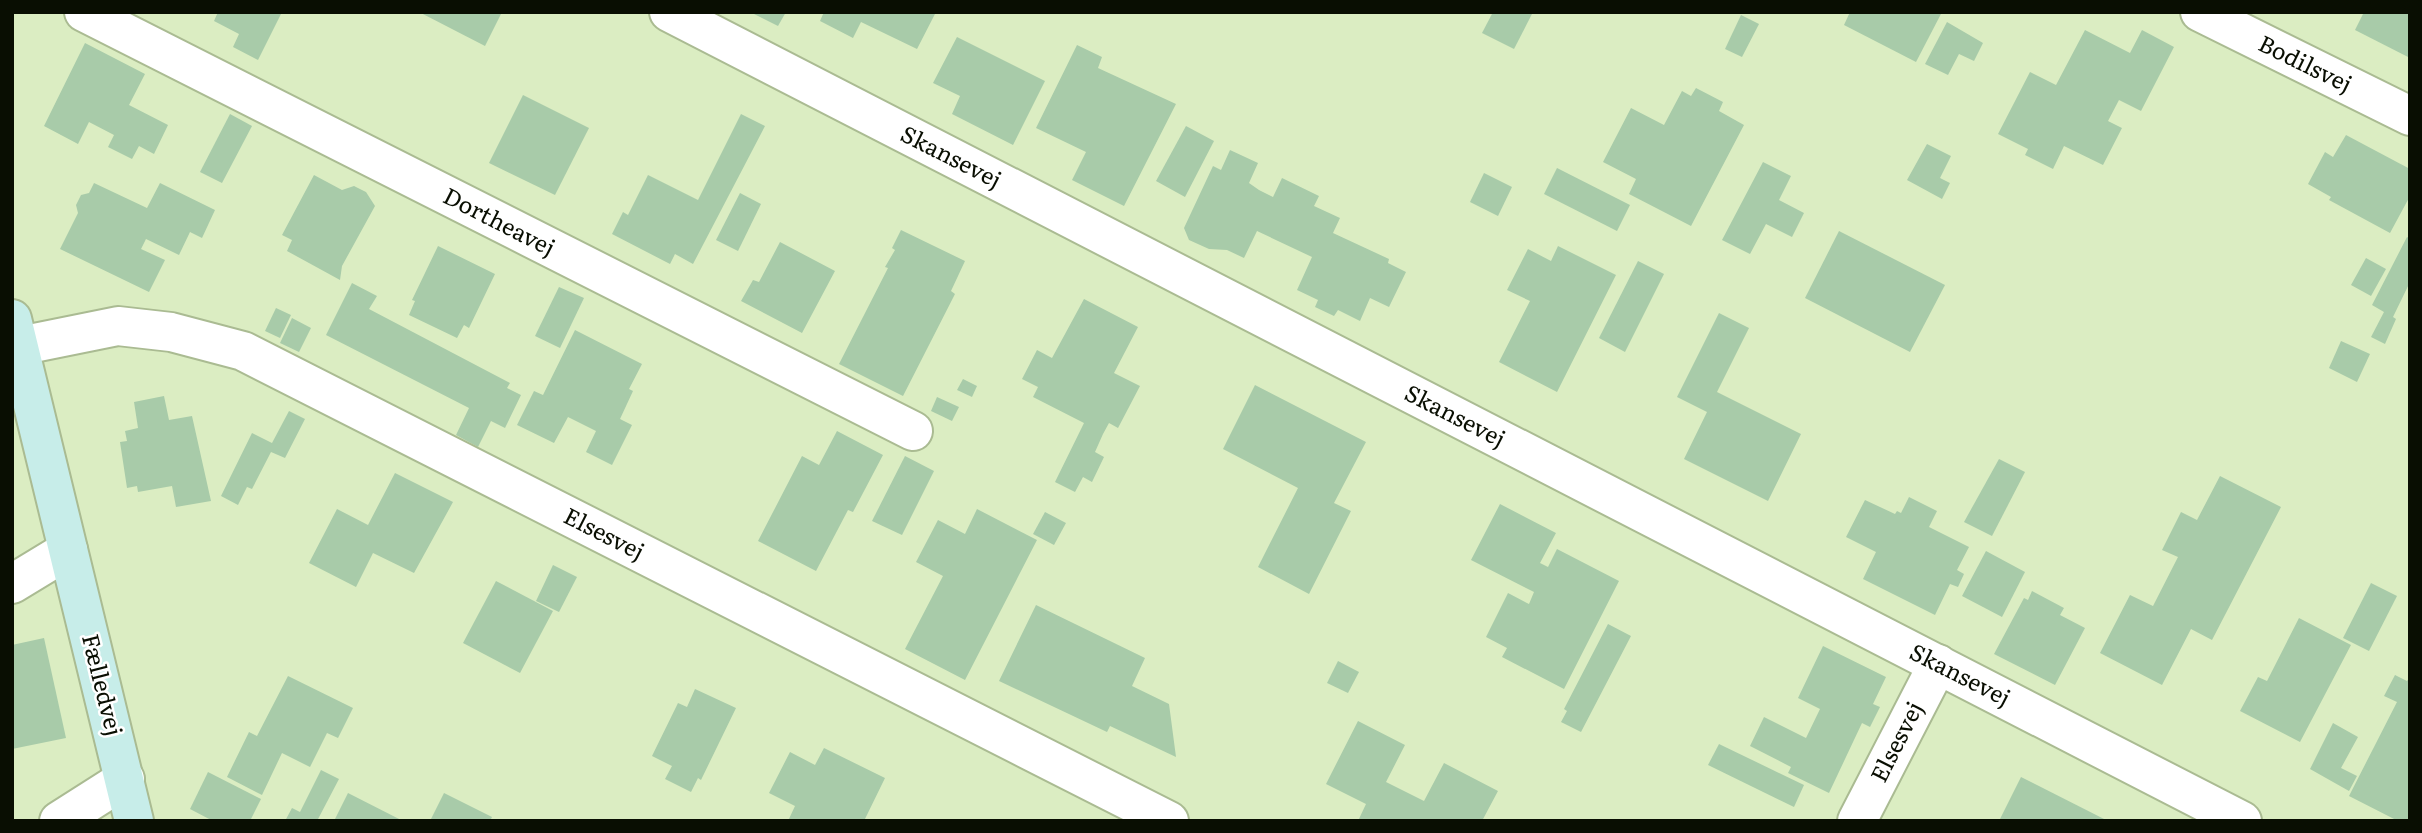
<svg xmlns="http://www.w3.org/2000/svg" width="2422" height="833" font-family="Literata,serif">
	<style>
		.building { fill: #a8cba9 }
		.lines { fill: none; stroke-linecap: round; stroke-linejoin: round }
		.street-casing { stroke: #aabb92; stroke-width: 42 }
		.secondary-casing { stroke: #aabb92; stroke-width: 42 }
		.street { stroke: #fff; stroke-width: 38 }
		.secondary { stroke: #c7ede9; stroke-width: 38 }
		.labels { text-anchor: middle; stroke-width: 5; stroke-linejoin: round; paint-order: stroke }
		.street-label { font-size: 23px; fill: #090e02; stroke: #fff }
	</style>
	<rect width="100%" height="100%" fill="#dbedc2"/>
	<!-- building -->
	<g class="building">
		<path d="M218,12H282L258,60L233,47L239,34L214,21Z"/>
		<path d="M419,12H502L485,46Z"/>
		<path d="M750,12H786L778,26Z"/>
		<path d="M824,12H936L917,49L861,22L853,38L820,21Z"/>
		<path d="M1493,12H1533L1514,49L1482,33Z"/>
		<path d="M1850,12H1942L1916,62L1844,25Z"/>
		<path d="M2364,12H2410V58L2355,30Z"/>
		<path d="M1741,15L1759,24L1742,57L1725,49Z"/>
		<path d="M1947,22L1983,43L1974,61L1959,54L1948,75L1925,64Z"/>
		<path d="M2085,30L2130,53L2142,30L2174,47L2141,111L2119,100L2108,121L2122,128L2103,165L2064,146L2053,169L2025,155L2028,149L1998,134L2030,72L2056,85Z"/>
		<path d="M957,37L1045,81L1013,145L952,114L960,96L933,83Z"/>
		<path d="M85,43L145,74L129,105L168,125L154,154L139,146L132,159L108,147L114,135L89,122L78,144L44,126Z"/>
		<path d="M1077,45L1102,57L1098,68L1176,104L1124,206L1072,180L1086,152L1036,128Z"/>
		<path d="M1696,88L1723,102L1719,111L1744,125L1691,226L1629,194L1636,179L1603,162L1631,108L1664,125L1682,91L1691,96Z"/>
		<path d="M523,95L589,128L555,195L489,163Z"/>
		<path d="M230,114L252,126L222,183L200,172Z"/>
		<path d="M741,114L765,126L693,264L675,254L670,264L612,234L623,212L628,215L648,175L698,200Z"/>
		<path d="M1186,126L1214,141L1185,197L1156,181Z"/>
		<path d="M2346,135L2410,169V196L2390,233L2329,200L2331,197L2308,184L2325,152L2333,157Z"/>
		<path d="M1927,144L1951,156L1940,178L1950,183L1942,199L1907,180Z"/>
		<path d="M1230,150L1258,163L1249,183L1259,190L1273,197L1282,178L1319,196L1314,206L1340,218L1333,233L1389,259L1388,263L1406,272L1389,307L1370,298L1360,321L1338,310L1334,316L1315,307L1318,300L1297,290L1312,257L1257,231L1244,258L1227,250L1209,249L1189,240L1184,228L1213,166L1221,170Z"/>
		<path d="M1763,162L1791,176L1779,200L1804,213L1792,237L1766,224L1750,254L1722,240Z"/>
		<path d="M1557,168L1630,205L1617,231L1544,194Z"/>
		<path d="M1484,173L1512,187L1498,216L1470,202Z"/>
		<path d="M314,175L342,190L354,186L366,192L375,206L342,266L340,280L287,251L292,240L282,235Z"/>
		<path d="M94,183L147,208L160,183L215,210L202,238L190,232L179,255L146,239L141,249L165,260L149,292L60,249L78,213L76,205L81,195L89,193Z"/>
		<path d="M740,193L761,204L738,251L716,240Z"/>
		<path d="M901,230L965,261L951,291L955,294L903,396L839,364L888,268L885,267L895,250L892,248Z"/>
		<path d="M1839,231L1945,285L1910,352L1805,298Z"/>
		<path d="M2407,237L2410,239V282L2393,317L2396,319L2385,344L2371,337L2384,312L2372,305Z"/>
		<path d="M780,242L835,271L802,333L741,301L753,280L759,282Z"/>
		<path d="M438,246L495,274L469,328L464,325L457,338L409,315L415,301L412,300Z"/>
		<path d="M1558,246L1616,275L1557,392L1499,362L1530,301L1507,290L1528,249L1551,261Z"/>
		<path d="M2366,258L2386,269L2371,296L2351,285Z"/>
		<path d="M1638,261L1664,274L1625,352L1599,338Z"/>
		<path d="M352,283L377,296L369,309L510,383L507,388L521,395L505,428L491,421L478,447L456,435L469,408L326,335Z"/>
		<path d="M559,287L584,298L560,348L535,336Z"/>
		<path d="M1084,299L1138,327L1114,373L1140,386L1118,428L1109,423L1103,434L1095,452L1104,457L1092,482L1083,477L1075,492L1055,482L1084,423L1033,397L1038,387L1022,379L1037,350L1052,358Z"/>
		<path d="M276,308L291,315L280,338L265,331Z"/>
		<path d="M1719,313L1749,328L1717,392L1801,434L1768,501L1684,459L1707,412L1677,397Z"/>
		<path d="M292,318L311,328L299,352L280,343Z"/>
		<path d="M575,330L642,364L629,389L633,391L620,419L632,425L612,465L586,452L596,431L568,417L554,443L517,425L534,391L543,395Z"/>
		<path d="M2341,341L2370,354L2357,382L2329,368Z"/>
		<path d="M963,379L977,386L972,397L957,390Z"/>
		<path d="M1255,385L1366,442L1334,503L1351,511L1309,594L1258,567L1298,488L1223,449Z"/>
		<path d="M164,396L169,420L192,416L211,501L176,507L172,486L138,492L137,486L127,488L120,442L127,441L125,431L138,428L134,402Z"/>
		<path d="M937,397L959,407L952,421L931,411Z"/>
		<path d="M289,411L305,419L285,458L271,452L252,489L247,487L238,505L221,496L252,433L272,443Z"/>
		<path d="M837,431L883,455L853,512L848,510L816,571L758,541L802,456L819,465Z"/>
		<path d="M905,456L934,471L902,535L872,521Z"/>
		<path d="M1999,459L2025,472L1992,536L1964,522Z"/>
		<path d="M395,473L453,502L414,573L373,553L356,587L309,563L337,509L368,525Z"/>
		<path d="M2220,476L2281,507L2212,640L2191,629L2162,685L2100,653L2130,595L2153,606L2178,557L2162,550L2181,512L2197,520Z"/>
		<path d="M1909,497L1937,511L1929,527L1969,547L1957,570L1964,574L1958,587L1950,584L1935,615L1863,579L1876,552L1846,537L1865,500L1895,514L1897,511L1901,513Z"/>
		<path d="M1500,504L1556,533L1540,563L1548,567L1557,549L1619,581L1564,689L1502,657L1507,648L1486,637L1508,593L1529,604L1534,592L1471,560Z"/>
		<path d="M977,509L1037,540L965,680L905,649L943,576L916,562L938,520L965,534Z"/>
		<path d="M1045,512L1066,523L1054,545L1033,534Z"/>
		<path d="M1986,551L2025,572L2002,617L1962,596Z"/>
		<path d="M553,565L577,577L559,612L536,601Z"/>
		<path d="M496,581L553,611L520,673L463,643Z"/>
		<path d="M2371,583L2397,596L2369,651L2343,638Z"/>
		<path d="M2032,591L2064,608L2060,615L2085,628L2055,685L1994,654L2024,598L2028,600Z"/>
		<path d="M1036,605L1145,658L1132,686L1169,704L1176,757L1110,726L1107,732L999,681Z"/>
		<path d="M2299,618L2351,645L2300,742L2240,711L2258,677L2267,681Z"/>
		<path d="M1608,624L1631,636L1581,732L1561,722L1567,711L1564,709Z"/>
		<path d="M44,638L66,738L12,749V645Z"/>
		<path d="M1823,646L1886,677L1873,704L1880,707L1870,727L1862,723L1829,793L1788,773L1791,767L1750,746L1764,717L1806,738L1820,709L1798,698Z"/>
		<path d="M1338,661L1359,672L1348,693L1327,683Z"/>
		<path d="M2395,675L2407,681L2410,677V821H2398L2349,796L2397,702L2384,696Z"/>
		<path d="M288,676L353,708L338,738L327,733L310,767L282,753L262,795L227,777L249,732L257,736Z"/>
		<path d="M695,689L736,708L701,780L698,778L691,792L665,779L672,766L652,756L678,703L687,707Z"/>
		<path d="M1358,721L1405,745L1386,782L1424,801L1444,763L1498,791L1482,821H1358L1366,804L1326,784Z"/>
		<path d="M2333,723L2358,737L2341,768L2357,776L2349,791L2310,769Z"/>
		<path d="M1719,744L1804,785L1794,807L1708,765Z"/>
		<path d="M824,748L885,778L864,821H788L795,806L769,793L790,752L815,765Z"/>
		<path d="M321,770L339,779L317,821H285L292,808L300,812Z"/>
		<path d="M208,772L261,799L250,821H213L190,809Z"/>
		<path d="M2021,777L2108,821H1999Z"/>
		<path d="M348,793L403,821H334Z"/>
		<path d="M444,793L492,817L490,821H430Z"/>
	</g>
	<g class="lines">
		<defs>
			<g id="street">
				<path d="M84,12L913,431"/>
				<path d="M669,12L2242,821"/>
				<path d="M2200,12L2410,116"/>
				<path d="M19,346L118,326L171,332L243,351L1169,821"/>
				<path d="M12,584L68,550"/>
				<path d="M59,821L125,779"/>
				<path d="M1857,821L1938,664"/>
			</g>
			<path id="secondary" d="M12,319L134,821"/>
		</defs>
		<!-- street casing -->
		<use href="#street" class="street-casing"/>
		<!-- secondary casing -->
		<use href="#secondary" class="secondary-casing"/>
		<!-- street -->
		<use href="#street" class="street"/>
		<!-- secondary -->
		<use href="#secondary" class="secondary"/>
	</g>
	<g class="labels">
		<!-- street labels -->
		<g class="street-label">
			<text transform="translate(2305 64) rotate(26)" y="8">Bodilsvej</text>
			<text transform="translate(951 157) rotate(27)" y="8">Skansevej</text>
			<text transform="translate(499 222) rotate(27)" y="8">Dortheavej</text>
			<text transform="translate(1455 416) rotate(27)" y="8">Skansevej</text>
			<text transform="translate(604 534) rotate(27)" y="8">Elsesvej</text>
			<text transform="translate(1960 675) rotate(27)" y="8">Skansevej</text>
			<text transform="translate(102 685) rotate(76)" y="8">Fælledvej</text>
			<text transform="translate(1897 742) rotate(-63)" y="8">Elsesvej</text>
		</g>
	</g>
	<!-- border -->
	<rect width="2422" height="833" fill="none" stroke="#090e02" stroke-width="28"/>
</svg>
